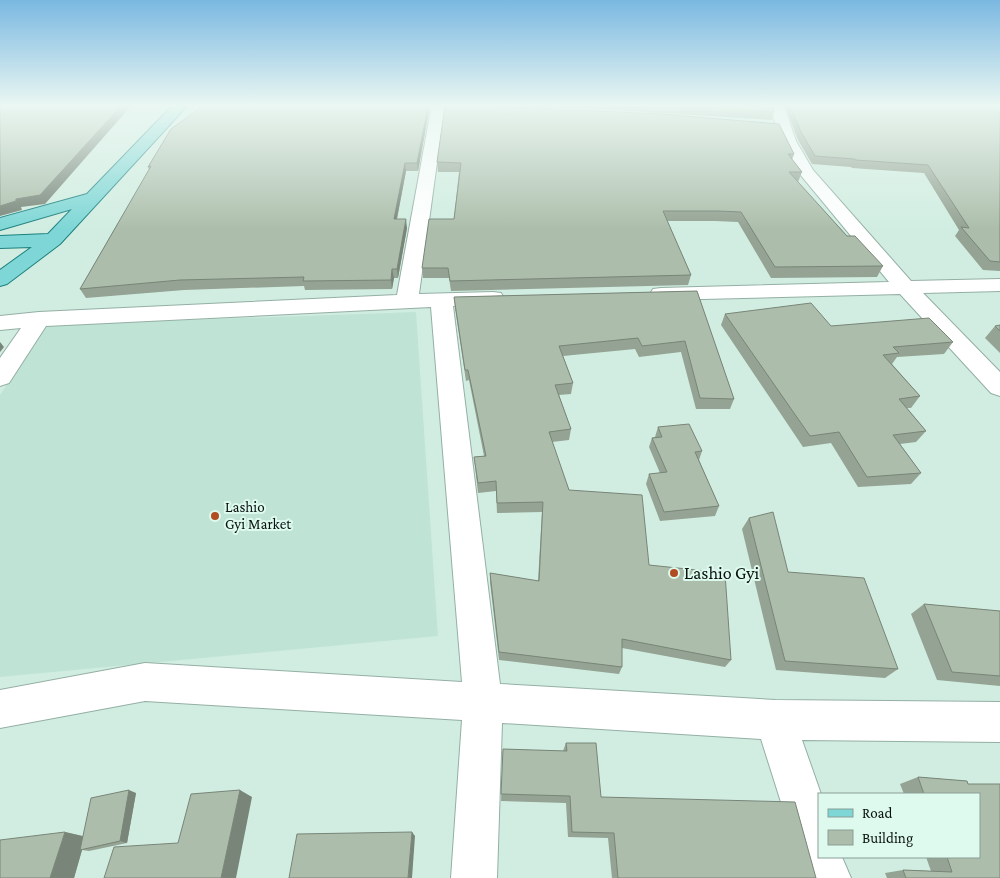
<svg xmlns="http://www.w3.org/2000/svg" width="1000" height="878" viewBox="0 0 1000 878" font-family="'Crimson Pro',serif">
<rect width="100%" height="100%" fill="#d1ede1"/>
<path fill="#bfe4d5" d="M416,312L438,636L0,677V395L45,325Z"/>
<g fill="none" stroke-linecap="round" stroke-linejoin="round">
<defs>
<g id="minor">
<path d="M424,106H487L489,109L482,113L444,111L419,294L493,292L501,293L504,298L501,303L453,306L500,684L775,700L1000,702V742L802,740L821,794H819V857H842L851,878H805L761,739L502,723L497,878H451L462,720L145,701L0,728V690L145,663L462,682L431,307L46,326L9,383L0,386V358L21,328L0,330V316L39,312L397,295L431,110Z"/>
<path d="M770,106H784L796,141L813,170L911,281L1000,279V291L923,293L1000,372V396L991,393L900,294L661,300L653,299L650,294L653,289L661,288L889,282L799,173L781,141Z"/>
</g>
<path id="major" d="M172,106H187L60,244L7,284L0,286V270L32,247L0,248V236L48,234L72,209L0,230V218L87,194Z"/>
</defs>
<use href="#minor" stroke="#94afa4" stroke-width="2"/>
<use href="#major" stroke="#1d807f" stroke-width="2"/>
<use href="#minor" fill="#fff" fill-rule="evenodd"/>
<use href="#major" fill="#7ed7d6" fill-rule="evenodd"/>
</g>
<g fill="#94a393">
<path d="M445,106L794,154L792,160L802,172L798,182L847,236L883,266L877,277L771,278L738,222L715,221H667L691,275L688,285L451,291L449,278H423L422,268L454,219L459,172H438L437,162Z"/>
<path d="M504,106H773L774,112L772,120L599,109Z"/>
<path d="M785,106H1000V271L983,270L955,236L959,230L924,173L852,168L851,167L812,164L798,140Z"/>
<path d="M429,111L418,171H406L397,219L407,228L398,278H394L392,289L305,290L304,286L184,290L86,298L80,289L149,170L148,167Z"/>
<path d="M697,291L734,399L730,409H696L681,352L639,357L635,349L563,356L573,383L571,394L559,395L571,429L569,440L552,442L569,490L649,565L731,660L725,667L622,648V667L619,674L499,660L490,582V573L538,581L542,512L497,513L496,491L478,493L474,457L484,456L469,380L466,381L455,308L454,297Z"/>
<path d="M725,314L831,326L953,342L944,354L897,357L892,364L920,396L911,408H907L926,431L916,442L900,444L921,473L911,484L858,487L831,443L803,447L721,325Z"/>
<path d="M1000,325V353L985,338L995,326Z"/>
<path d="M658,427L702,451L699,460L719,506L715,516L660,521L646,484L649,474L660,473L649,447L652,438L655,437Z"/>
<path d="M749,518L788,572L898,669L885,678L776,670L742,529Z"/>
<path d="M924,604L1000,611V686L937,680L911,614Z"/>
<path d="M566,743L601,797L816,878H612L608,838L568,837L566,803L501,801L503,749L563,751Z"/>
<path d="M918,777L967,781L968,784H1000V878H887L885,873L903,870L931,871L926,857H979V794H904L900,784Z"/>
<path d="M136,793L127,843L89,851L82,850L74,878L65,832L83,836Z"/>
</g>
<g fill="#788578">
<path d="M121,106H131L45,204L21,207L22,210L0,216V206L16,199Z"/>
<path d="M428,106L429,111L418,171L417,163Z"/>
<path d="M405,163L406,171L395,228L394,219Z"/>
<path d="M406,219L407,228L398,278L397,269Z"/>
<path d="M392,269L394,278L392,289L391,280Z"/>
<path d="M0,342L4,347L0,352Z"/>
<path d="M129,790L136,793L127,843L120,841Z"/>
<path d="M240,790L252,797L236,878H221Z"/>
<path d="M65,832L86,837L80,850H82L74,878H50Z"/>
<path d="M412,832L415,836L412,878H408Z"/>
</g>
<g fill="#acbeab" stroke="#788578">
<path d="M0,106H121L40,195L16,199V201L0,206Z"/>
<path d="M203,106H428L417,163H405L394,219H406L397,269H392L391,280L303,281L304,277L180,280L80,289L151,166L148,167L171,129Z"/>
<path d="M445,106H487L661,114L779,124L794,154H788L802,172H789L847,236H855L883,266L775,267L741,212L718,211H663L691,275L450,281L448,268H422L429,219H454L461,163L437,162Z"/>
<path d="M680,106H773L774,112Z"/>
<path d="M790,106H1000V262L990,261L961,227L969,228L928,165L856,160L854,159L815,156L801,132Z"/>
<path d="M697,291L734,399L700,398L685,341L642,346L638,338L559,346L573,383L555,385L571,429L549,432L569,490L642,495L649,565L725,573L731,660L622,639V667L499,652L490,573L539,581L543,502L497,503L496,481L478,483L474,457L486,456L468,370H465L454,297Z"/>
<path d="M811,303L831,326L929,318L953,342L893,347L899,353L883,355L920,396L899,399L926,431L893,435L921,473L867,477L839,432L810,436L725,314Z"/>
<path d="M1000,325V331L995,326Z"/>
<path d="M689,424L702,451L695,452L719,506L664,512L649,474L667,472L652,438L662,437L658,427Z"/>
<path d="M773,512L788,572L864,578L898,669L785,661L749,518Z"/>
<path d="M924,604L1000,611V676L952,672Z"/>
<path d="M566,743H596L601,797L795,802L816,878H618L614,833L572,832L570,796L501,794L503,749L567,751Z"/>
<path d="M918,777L967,781L968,784H1000V878H906L903,870L952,872L947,857H979V794H924Z"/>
<path d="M129,790L120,841L80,850L91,798Z"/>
<path d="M240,790L221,878H104L114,847L178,843L191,794Z"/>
<path d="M65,832L50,878H0V840Z"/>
<path d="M412,832L408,878H289L297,834Z"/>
</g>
<linearGradient id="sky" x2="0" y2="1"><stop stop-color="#7ab8e1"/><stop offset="0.46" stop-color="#eaf7f2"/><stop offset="1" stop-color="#eaf7f2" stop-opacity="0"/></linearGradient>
<rect width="1000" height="229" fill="url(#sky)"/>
<g fill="#b14b21" stroke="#defaee" stroke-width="2">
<circle cx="215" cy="516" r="5"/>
<circle cx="674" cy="573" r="5"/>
</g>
<g text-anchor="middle" stroke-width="4" stroke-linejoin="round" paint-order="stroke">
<g font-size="15" fill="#09120f" stroke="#defaee" text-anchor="start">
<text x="225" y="512">Lashio<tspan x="225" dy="17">Gyi Market</tspan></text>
</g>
<g font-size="18" fill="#09120f" stroke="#defaee" text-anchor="start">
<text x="684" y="579">Lashio Gyi</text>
</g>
</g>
<rect x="818" y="793" width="162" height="65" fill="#defaee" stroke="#899d95"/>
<rect x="828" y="809" width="25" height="8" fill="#7ed7d6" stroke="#899d95"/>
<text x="862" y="818" font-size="15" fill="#09120f">Road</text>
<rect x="828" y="830" width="25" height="15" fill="#acbeab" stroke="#899d95"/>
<text x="862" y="843" font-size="15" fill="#09120f">Building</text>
</svg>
